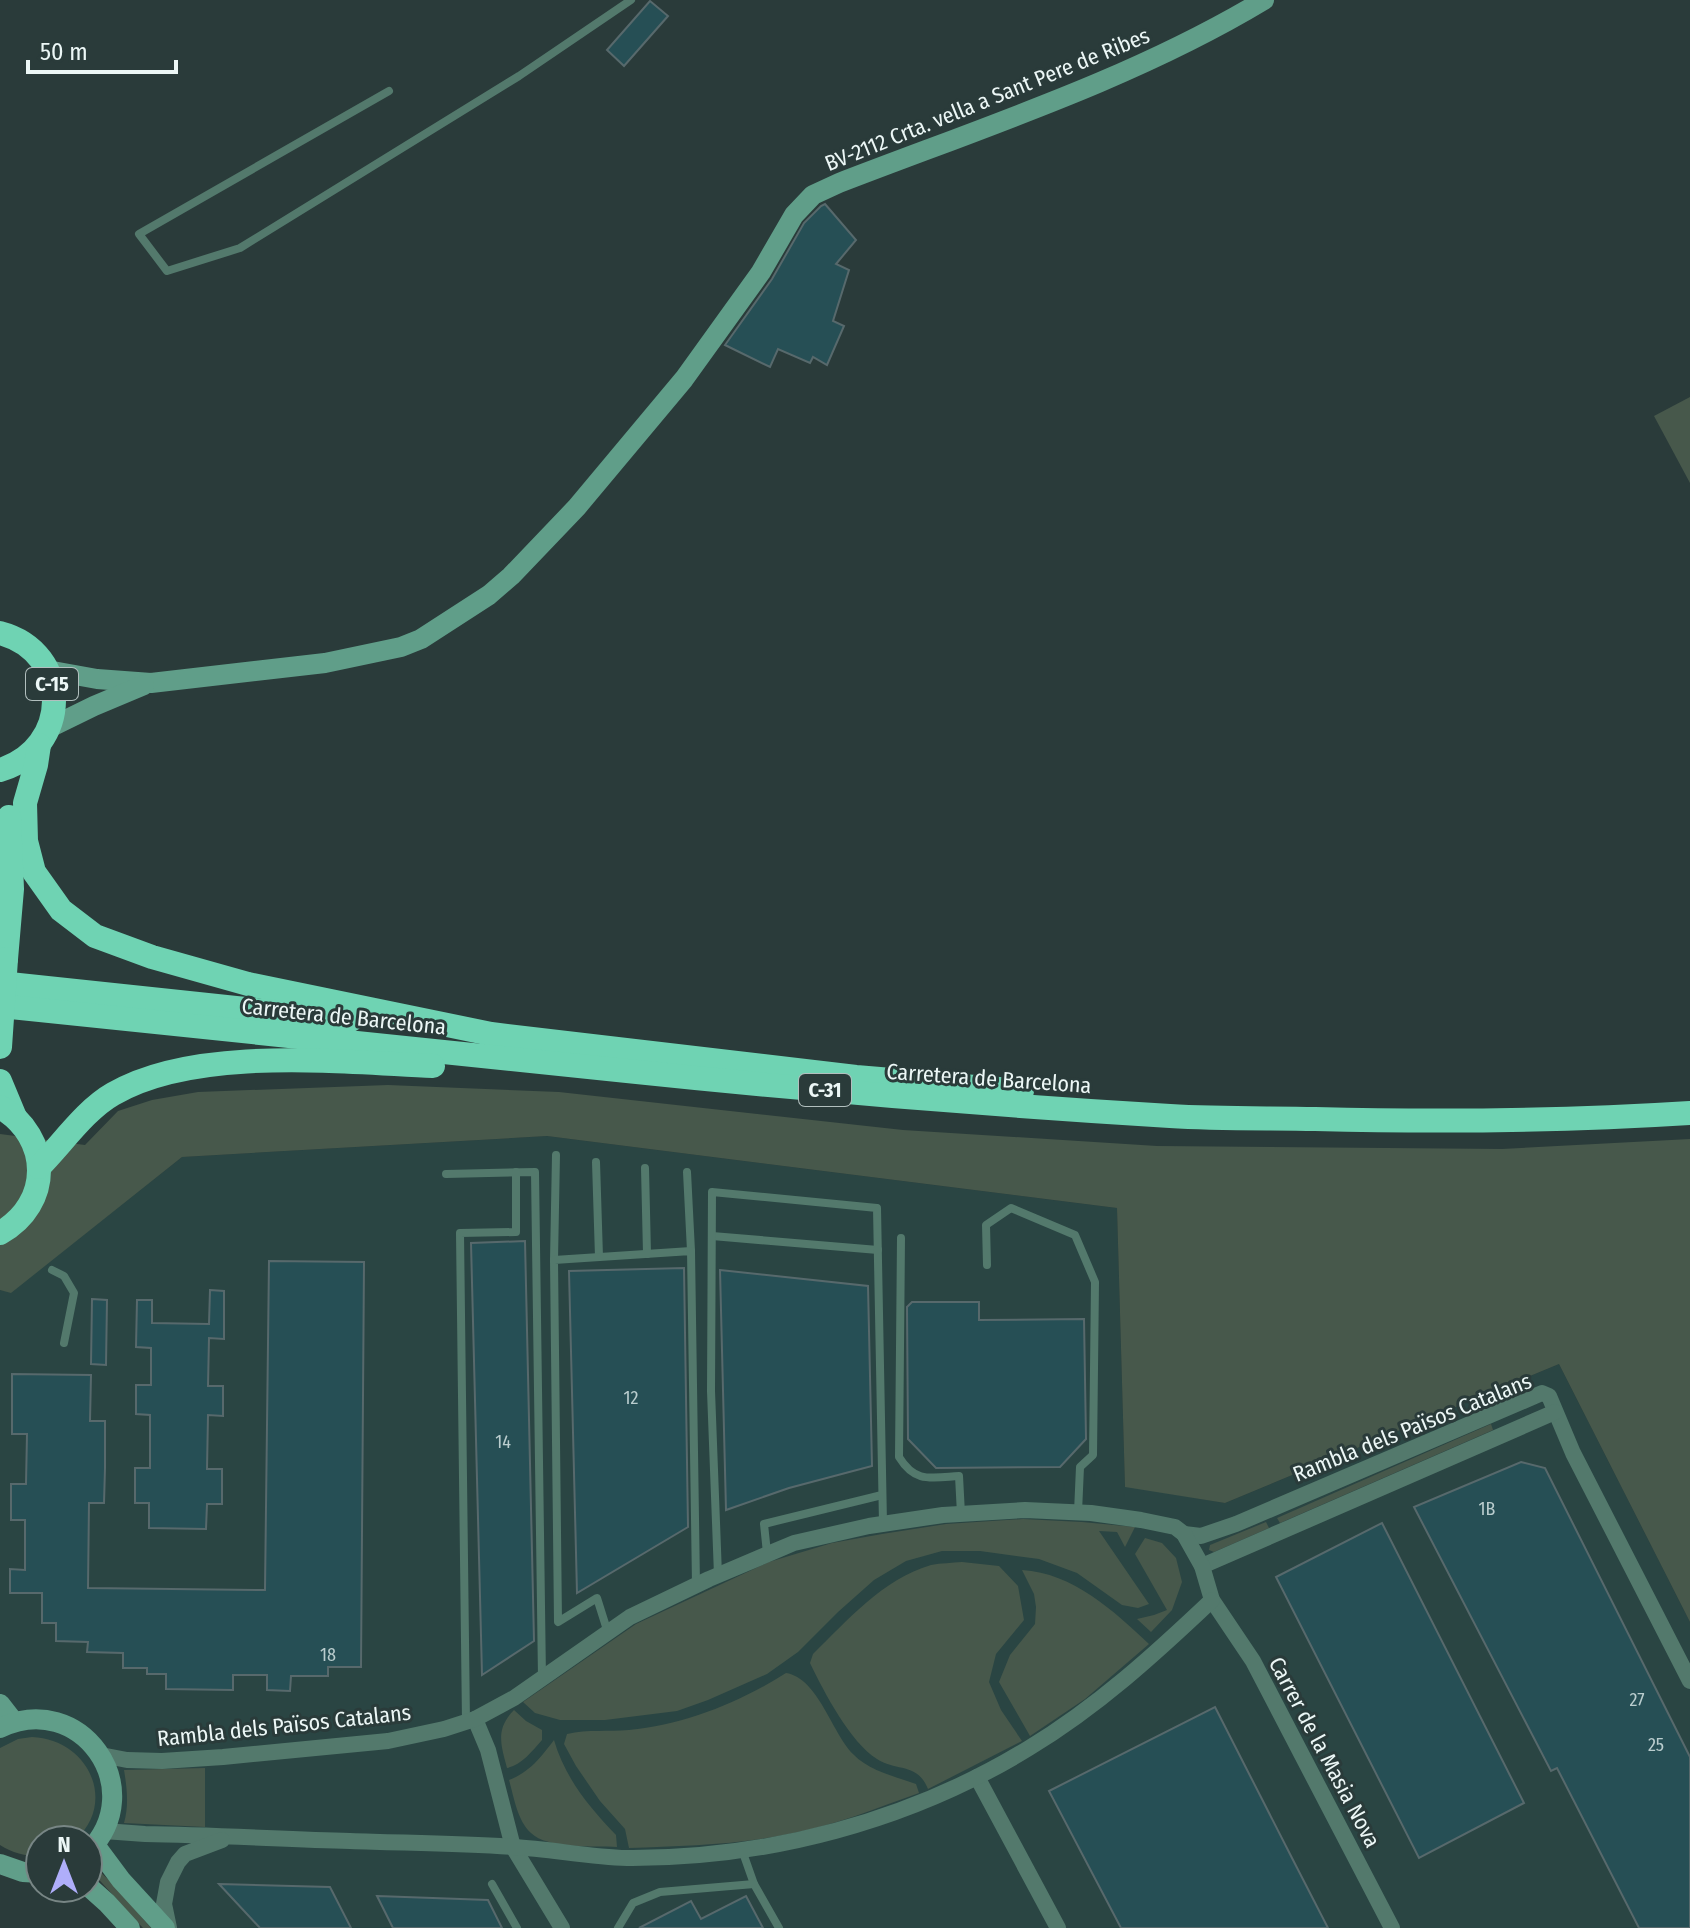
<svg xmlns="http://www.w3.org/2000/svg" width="1690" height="1928" viewBox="0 0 1690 1928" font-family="'Fira Sans Condensed',sans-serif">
<rect width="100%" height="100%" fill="#2a3b3a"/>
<path fill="#2a4543" d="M547,1136L1117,1208L1125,1486L1225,1503L1559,1364L1690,1622V1928H151L88,1851V1840H79L42,1796L0,1759V1290L11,1292L182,1157Z"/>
<g fill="#47584b">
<path d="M1690,397V483L1654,416Z"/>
<path d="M388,1085L559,1092L903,1130L1157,1146L1502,1149L1690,1139V1622L1559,1364L1225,1503L1125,1487L1117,1208L547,1136L182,1157L11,1293L0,1290V1134L85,1145L118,1111L152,1100L198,1092Z"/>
<path d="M1491,1424L1493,1430L1280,1523L1277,1518Z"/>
<path d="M1023,1519L1082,1522L1135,1527L1125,1547L1117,1532L1099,1531L1149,1604L1138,1608L1122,1605L1077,1573L1039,1559L980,1551H942L906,1561L874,1580L838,1612L798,1652L767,1674L708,1700L677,1711L605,1720H560L535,1713L523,1702L636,1624L769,1562L832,1543L882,1534L946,1524Z"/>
<path d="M1266,1522L1269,1528L1214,1552L1209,1550L1210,1545Z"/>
<path d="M1145,1538L1162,1543L1176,1558L1182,1582L1172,1610L1151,1632L1137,1619L1154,1615L1167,1610L1135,1554Z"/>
<path d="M962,1562L999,1566L1018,1586L1024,1620L996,1654L989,1682L1001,1710L1022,1741L928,1789C917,1762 897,1772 877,1759C850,1742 824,1692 810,1663L813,1654C848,1620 883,1579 931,1565C941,1563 952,1563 962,1562Z"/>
<path d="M1022,1570C1073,1573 1114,1611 1149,1644L1085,1699L1030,1736L999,1682L1010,1655L1035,1624L1036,1607L1034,1594Z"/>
<path d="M786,1673C818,1678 832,1733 853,1754C869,1771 894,1776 916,1784L919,1793C877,1808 833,1826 789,1834C736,1845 682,1846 629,1848L625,1829L600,1801L576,1766L564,1744L567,1734C588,1729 608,1732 629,1730C684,1725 739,1703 786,1673Z"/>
<path d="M514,1710L526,1721L542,1730V1740C532,1751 522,1765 507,1768C501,1745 495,1729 514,1710Z"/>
<path d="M32,1737C88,1739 118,1802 75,1840H40V1856C25,1856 12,1853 0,1845V1748L18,1739Z"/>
<path d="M554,1740C565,1778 589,1807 616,1835L617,1847C595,1846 547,1849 531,1833C517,1820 514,1797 509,1780C530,1772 541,1757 554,1740Z"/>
<path d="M205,1768V1827L124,1823C129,1806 127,1788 124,1770Z"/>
<path d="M96,1868L113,1884L151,1928H143L92,1872Z"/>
</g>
<g fill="#264f55" stroke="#57696c" stroke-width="2">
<path d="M650,1L668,16L624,66L607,50Z"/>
<path d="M825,204L856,240L836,264L849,270L833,321L844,326L827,365L813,357L810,363L778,349L770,367L725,345L772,279L804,223L821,206Z"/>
<path d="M525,1241L534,1641L482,1675L471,1243Z"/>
<path d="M269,1261L364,1262L361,1667H328V1676H291L290,1691L267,1690V1675H233V1690L166,1689V1674H147V1668H123V1653L87,1652L88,1642L56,1641V1623H42V1593H10V1569L25,1570V1520H11V1484H26L27,1434H12V1374L91,1375L90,1421H105V1468L104,1503H89L88,1588L265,1590Z"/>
<path d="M684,1268L688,1527L577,1593L569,1271Z"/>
<path d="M720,1270L868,1286L872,1466L789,1488L726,1510Z"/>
<path d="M210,1290L224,1291V1339L209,1338L208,1386H223V1416L208,1415L207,1469H222V1504H207L206,1529L149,1528V1503H135V1468H150V1415L136,1414V1385H151V1348L136,1347L137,1300H152V1323L209,1324Z"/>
<path d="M92,1299L107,1300L106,1365L91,1364Z"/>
<path d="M912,1302H979V1320L1084,1319L1086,1439L1060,1467L936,1468L908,1439L907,1307Z"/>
<path d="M1521,1462L1545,1468L1690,1757V1928H1639L1557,1768L1551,1771L1414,1507Z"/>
<path d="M1382,1523L1524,1803L1419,1858L1276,1577Z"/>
<path d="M1215,1707L1292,1858L1328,1928H1121L1049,1791Z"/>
<path d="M219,1884L330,1887L351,1928H260Z"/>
<path d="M377,1896L488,1900L502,1928H393Z"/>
<path d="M746,1896L763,1928H639L691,1901L701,1919Z"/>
</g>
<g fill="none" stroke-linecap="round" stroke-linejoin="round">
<g stroke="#53796c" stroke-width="8">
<path d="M389,91L139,234L167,271L240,248L519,76L631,0"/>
<path d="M596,1162L599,1257"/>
<path d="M645,1168L647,1254"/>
<path d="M687,1172L691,1251"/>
<path d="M446,1174L535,1172L542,1678"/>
<path d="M712,1236L878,1250"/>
<path d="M901,1238L899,1457C915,1483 930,1478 959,1476L961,1514"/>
<path d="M554,1260L556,1155"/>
<path d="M987,1265L986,1225L1011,1208L1075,1235L1095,1282L1093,1455L1080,1467L1078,1512"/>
<path d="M52,1270L64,1276L74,1293L64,1343"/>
<path d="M767,1553L764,1524L882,1495"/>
<path d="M718,1575L711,1391L712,1192L877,1208L883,1523"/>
<path d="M608,1633L597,1598L558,1622L554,1260L691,1251L696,1585"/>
<path d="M466,1722L460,1233L516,1232V1172"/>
<path d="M742,1850L754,1884"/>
<path d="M492,1884L517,1928"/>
<path d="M618,1928L633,1903L660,1892L754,1884L779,1928"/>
</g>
<g stroke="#53796c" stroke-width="16">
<path d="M1184,1534L1201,1536L1236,1524L1542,1393L1549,1396L1573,1453L1690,1681"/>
<path d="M1202,1566L1555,1412"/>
<path d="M475,1719L488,1750L513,1847L562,1928"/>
<path d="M101,1755L127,1760L162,1761L223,1757L388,1741L444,1729L475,1719L514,1698L630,1617L709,1579L794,1543L869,1526L943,1515L1025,1510L1091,1513L1141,1520L1175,1527L1184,1534L1202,1566L1212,1600L1253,1661L1392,1928"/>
<path d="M977,1777L1058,1928"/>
<path d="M104,1831L145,1834C213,1835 281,1839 350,1841C404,1843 459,1843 513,1847C551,1849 589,1857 627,1858C767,1859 910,1821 1029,1748C1097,1707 1155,1654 1212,1600"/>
<path d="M169,1928L164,1904L168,1882L178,1862L185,1854L222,1840"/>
</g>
<g stroke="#609e89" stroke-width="20">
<path d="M47,670L97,679L151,683L325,663L401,647L421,639L489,595L511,576L577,507L684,379L761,272L794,215L813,195L839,183C981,128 1133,79 1264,0"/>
<path d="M49,728L94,706L144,685"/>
<path d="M0,1704L14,1722"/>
<path d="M0,1728C80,1689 151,1789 88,1852"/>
<path d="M95,1845L121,1880L165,1928"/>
<path d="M0,1864L23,1872L40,1873"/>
<path d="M88,1886L107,1903L130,1928"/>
</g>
<g stroke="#6fd3b3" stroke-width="24">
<path d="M0,633C73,652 71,749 0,770"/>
<path d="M39,745L36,765L25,803L26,841L34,872L61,910L95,936L152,957L248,984L491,1034L856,1077L1022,1091"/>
<path d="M6,959L12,889L9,817"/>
<path d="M0,983L351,1020"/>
<path d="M0,1006C209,1028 418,1050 627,1071C808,1090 989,1105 1170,1116C1219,1119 1267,1118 1315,1119C1440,1122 1565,1121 1690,1113"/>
<path d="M0,1081L15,1117"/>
<path d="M0,1107C52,1137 52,1204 0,1233"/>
<path d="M39,1167C62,1144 85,1110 113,1094C195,1046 341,1062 433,1066"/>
</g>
<path stroke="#6fd3b3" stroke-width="24" d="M0,1047L6,959"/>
</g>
<g text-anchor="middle" stroke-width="6" stroke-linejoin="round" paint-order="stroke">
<g font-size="18" fill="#bacdce">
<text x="631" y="1404">12</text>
<text x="503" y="1448">14</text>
<text x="1487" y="1515">1B</text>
<text x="328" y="1661">18</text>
<text x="1637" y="1706">27</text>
<text x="1656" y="1751">25</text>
</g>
<g fill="#2a3b3a" stroke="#b2bfbe" stroke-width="2">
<rect x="26" y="668" width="52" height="32" rx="6"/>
<rect x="799" y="1074" width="52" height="32" rx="6"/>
</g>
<g font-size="20" font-weight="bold" fill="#ecf7f6">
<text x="52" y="691">C-15</text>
<text x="825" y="1097">C-31</text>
</g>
<g font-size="22" fill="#ecf7f6" stroke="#2a3b3a">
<text transform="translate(987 99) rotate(-22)" y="8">BV-2112 Crta. vella a Sant Pere de Ribes</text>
<text transform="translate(344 1016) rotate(6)" y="8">Carretera de Barcelona</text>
<text transform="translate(989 1078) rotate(4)" y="8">Carretera de Barcelona</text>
<text transform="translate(1412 1427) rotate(-22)" y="8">Rambla dels Països Catalans</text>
<text transform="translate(284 1725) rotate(-6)" y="8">Rambla dels Països Catalans</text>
<text transform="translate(1325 1752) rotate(62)" y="8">Carrer de la Masia Nova</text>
</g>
</g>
<g transform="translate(64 1864)"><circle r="38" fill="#2a3b3a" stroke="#788685" stroke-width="2"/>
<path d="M0-6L14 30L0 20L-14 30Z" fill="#afaefa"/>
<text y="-12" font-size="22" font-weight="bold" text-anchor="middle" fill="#ecf7f6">N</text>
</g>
<path d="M28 60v12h148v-12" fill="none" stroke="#ecf7f6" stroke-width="4"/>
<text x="40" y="60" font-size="24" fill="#ecf7f6" stroke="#2a3b3a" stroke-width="6" paint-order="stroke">50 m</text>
</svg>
